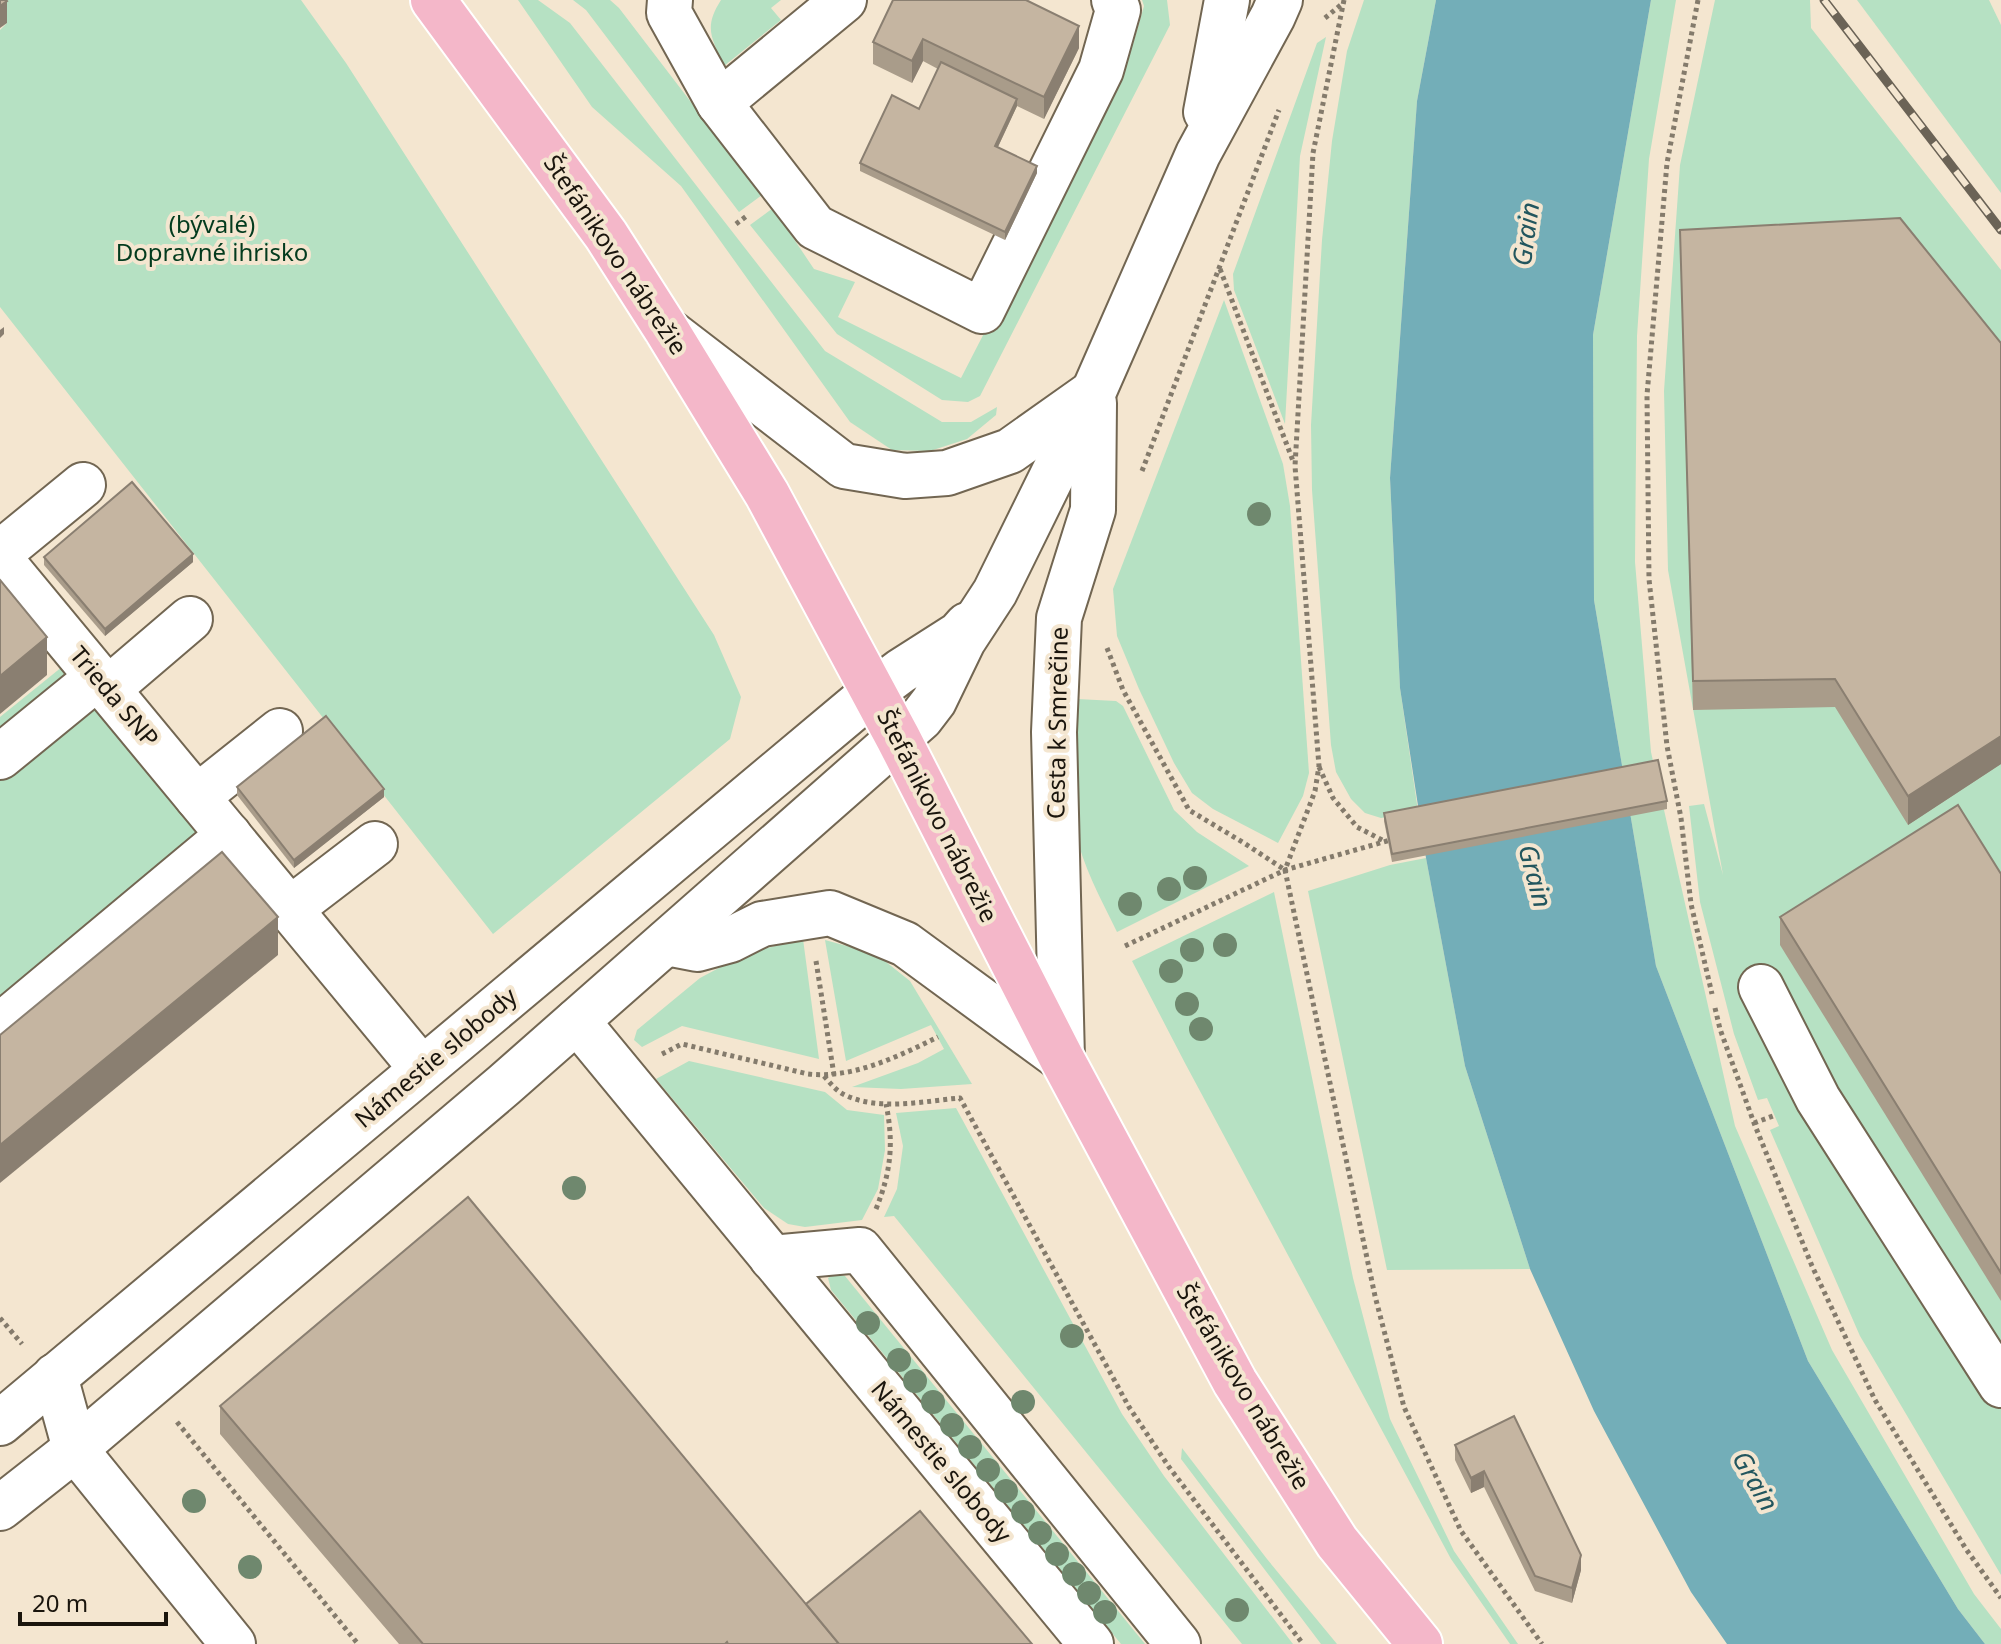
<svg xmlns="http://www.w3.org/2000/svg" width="2001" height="1644" viewBox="0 0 2001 1644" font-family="'Noto Sans',sans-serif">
<rect width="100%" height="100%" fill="#f4e6d0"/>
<g fill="#b6e1c3">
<path d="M0,0H301L346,63L714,635L741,697L730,739L493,934L0,307V30L7,23Z"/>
<path d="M518,0H538L570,23L825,351L942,422H971L997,407L996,415L967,439L930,451L892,450L850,422L681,186L592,107Z"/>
<path d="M573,0H610L619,8L762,195L739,212L586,10Z"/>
<path d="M721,0H781L771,8L781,20L724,66C712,38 703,28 721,0Z"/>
<path d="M1142,0H1167L1170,25L980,396L968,402L942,400L837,334L750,225L773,208L814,269L855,282L838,317L961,378L1133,44L1144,6Z"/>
<path d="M1364,0H1436L1417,101L1390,478L1400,688L1418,811L1381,818L1365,813L1351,799L1336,772L1331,745L1312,490L1311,425L1322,240L1332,141L1347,51Z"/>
<path d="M1651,0H1676L1649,159L1637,336L1635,562L1651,752L1735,1126L1832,1350L1974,1594L2001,1629V1644H1985L1958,1609L1808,1361L1656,966L1594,600L1593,335Z"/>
<path d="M1715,0H1810L1811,28L2001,270V1575L1860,1336L1770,1130L1779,1126L1767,1098L1758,1100L1734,1034L1700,902L1689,806L1704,804L1723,875L1668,570L1664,391L1680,165Z"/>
<path d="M1857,0H1989L2001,25V193Z"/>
<path d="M1326,37L1300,156L1285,424L1234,290L1233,274L1317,43Z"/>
<path d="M1224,300L1283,464L1290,506L1309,773L1303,796L1278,843L1213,809L1192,793L1174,763L1139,689L1117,636L1113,589Z"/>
<path d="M78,654L229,835L0,1026V717Z"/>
<path d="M1077,699L1116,701L1123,706L1174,810L1197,832L1249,866L1117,932C1101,899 1082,865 1075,829C1067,786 1074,741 1077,699Z"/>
<path d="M1426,858L1465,1066L1530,1269L1387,1270L1308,891L1390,865Z"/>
<path d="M1274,892L1353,1278L1390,1419L1454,1551L1518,1644H1510L1451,1559L1186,1065L1132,961Z"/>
<path d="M803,939L819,1059L682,1026L642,1047L634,1040L637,1030L700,978L747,953Z"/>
<path d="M825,940L876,954L910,981L972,1084L901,1089L852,1087L918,1063L944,1049L931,1025L846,1061Z"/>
<path d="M689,1061L825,1092L847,1110L884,1115L885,1150L878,1189L862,1220L805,1227L788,1224L764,1208L656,1079Z"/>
<path d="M956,1108L1122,1414L1164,1476L1293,1644H1242L894,1216L884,1217L897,1189L903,1146L896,1113Z"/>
<path d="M834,1274L845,1276L1145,1644H1121L831,1290L828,1278Z"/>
<path d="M1182,1448L1267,1559L1337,1644H1321L1181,1459Z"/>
</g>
<path fill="#73aeb8" d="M1436,0H1651L1593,335L1594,600L1656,966L1808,1361L1958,1609L1985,1644H1727L1691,1592L1594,1411L1530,1269L1465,1066L1426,858L1400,688L1390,478L1417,101Z"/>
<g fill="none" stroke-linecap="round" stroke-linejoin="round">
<defs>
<g id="minor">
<path d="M670,0L669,13L719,103"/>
<path d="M844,0L719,103L815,227L982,311L1101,70L1118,10L1114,0"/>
<path d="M1206,112L1227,0"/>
<path d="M667,330L844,466L905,476L947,473L1010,451L1089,395"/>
<path d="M0,553L83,485"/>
<path d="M0,559L422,1069"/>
<path d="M108,689L190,619"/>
<path d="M0,757L98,677"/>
<path d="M197,797L280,731"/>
<path d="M290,909L375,844"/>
<path d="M666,943L697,949L730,940L762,924L830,913L905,944L1062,1059"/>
<path d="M1761,987L1818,1099L2001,1385"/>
<path d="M577,1021L1091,1644"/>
<path d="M0,1026L229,835"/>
<path d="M1062,1059L1054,732L1059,618L1093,510L1094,403"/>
<path d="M772,1258L860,1250L1178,1644"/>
<path d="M55,1376L75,1449L233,1644"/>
<path d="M0,1423L873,692L901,671L959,634L967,625"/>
<path d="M0,1508L75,1449L504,1085L921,718L934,701L963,641L995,592L1094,391L1198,154L1273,16L1280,0"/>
</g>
<path id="major" d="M433,0L606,235L666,329L767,494L898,738L1062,1059L1235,1382L1337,1542L1420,1644"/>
</defs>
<use href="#minor" stroke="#726652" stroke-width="48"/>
<use href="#major" stroke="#fff" stroke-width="48"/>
<g stroke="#847b6c" stroke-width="5" stroke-dasharray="4 4" stroke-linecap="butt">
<path d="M1344,0L1313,153L1295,466L1319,766L1315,791L1285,870L1375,1296L1404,1407L1461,1531L1542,1644"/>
<path d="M1698,0L1667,163L1647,395L1649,579L1667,746L1681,818L1691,904L1712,994"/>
<path d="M1325,18L1342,4"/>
<path d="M736,224L748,215"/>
<path d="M1220,269L1293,461"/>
<path d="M1142,471L1279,110"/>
<path d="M1107,648L1123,690L1189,810L1244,843L1285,870"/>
<path d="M1319,767L1333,798L1357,827L1384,841"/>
<path d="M1125,946L1285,870L1394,839"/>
<path d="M816,961L834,1075"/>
<path d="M1715,1008L1720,1029L1754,1123L1812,1266L1875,1400L1966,1549L2001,1598"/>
<path d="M662,1054L682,1044L808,1074C853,1079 899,1056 938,1037"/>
<path d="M824,1076C831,1084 837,1092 847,1096C881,1111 924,1101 960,1098L1129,1407L1169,1467L1303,1644"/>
<path d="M1754,1123L1773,1116"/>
<path d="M876,1209C891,1172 894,1143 886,1104"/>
<path d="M0,1318L22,1344"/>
<path d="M177,1422L358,1644"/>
</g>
<use href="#minor" stroke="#fff" stroke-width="44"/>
<use href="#major" stroke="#f4b7c9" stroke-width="44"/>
<defs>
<path id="rail" d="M1824,0L2001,230"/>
</defs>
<use href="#rail" stroke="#6b6356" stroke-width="9"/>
<use href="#rail" stroke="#f4e6d0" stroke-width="6" stroke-dasharray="18" stroke-linecap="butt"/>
</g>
<g fill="#6f886e">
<circle cx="1259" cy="514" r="12"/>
<circle cx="1195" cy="878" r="12"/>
<circle cx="1169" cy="889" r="12"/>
<circle cx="1130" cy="904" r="12"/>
<circle cx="1225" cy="945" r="12"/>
<circle cx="1192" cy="950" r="12"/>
<circle cx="1171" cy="971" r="12"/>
<circle cx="1187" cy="1004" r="12"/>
<circle cx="1201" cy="1029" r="12"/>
<circle cx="574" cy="1188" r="12"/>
<circle cx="868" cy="1323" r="12"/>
<circle cx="1072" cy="1336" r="12"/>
<circle cx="899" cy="1360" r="12"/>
<circle cx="915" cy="1381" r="12"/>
<circle cx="933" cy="1402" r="12"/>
<circle cx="1023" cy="1402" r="12"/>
<circle cx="952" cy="1425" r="12"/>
<circle cx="970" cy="1447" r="12"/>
<circle cx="988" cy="1470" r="12"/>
<circle cx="1006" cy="1491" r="12"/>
<circle cx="194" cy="1501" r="12"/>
<circle cx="1023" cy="1512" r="12"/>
<circle cx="1040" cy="1533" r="12"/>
<circle cx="1057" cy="1554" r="12"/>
<circle cx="250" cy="1567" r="12"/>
<circle cx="1074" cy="1574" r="12"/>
<circle cx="1089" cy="1593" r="12"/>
<circle cx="1237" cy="1610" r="12"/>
<circle cx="1105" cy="1612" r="12"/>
</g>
<g fill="#a99c8a">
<path d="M893,0L1079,48L1044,119L1017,106L998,147L1037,173L1005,240L860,171V163L919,109L938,69L923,61L912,83L873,64V42Z"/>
<path d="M1680,230L2001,343V764L1908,825L1835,707L1693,710Z"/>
<path d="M44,557L193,562L105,636L44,565Z"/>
<path d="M237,787L384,797L294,868L237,795Z"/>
<path d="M1667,801V809L1392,862L1384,821V813Z"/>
<path d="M2001,874V1301L1780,945V917Z"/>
<path d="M220,1406L806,1604L1032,1644H399L220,1434Z"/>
<path d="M1514,1416L1581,1570L1572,1603L1535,1591L1484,1487L1471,1493L1455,1460V1445Z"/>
</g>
<g fill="#8a7f71">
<path d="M7,1V23L0,28V6Z"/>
<path d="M1079,26V48L1044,119V97Z"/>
<path d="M923,39V61L912,83V61Z"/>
<path d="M1017,99V106L995,153V146Z"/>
<path d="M1037,166V173L1005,240V232Z"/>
<path d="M4,327V334L0,338V330Z"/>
<path d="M193,554V562L105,636V629Z"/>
<path d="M47,637V675L0,714V676Z"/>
<path d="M2001,736V764L1908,825V796Z"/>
<path d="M384,789V797L294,868V860Z"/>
<path d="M278,917V955L0,1183V1145Z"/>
<path d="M1484,1471V1487L1471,1493V1478Z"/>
<path d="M1581,1555V1570L1572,1603V1588Z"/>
</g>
<g fill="#c5b5a1" stroke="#8a7f71" stroke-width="2">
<path d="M0,0H6L7,1L0,6Z"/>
<path d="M893,0H1026L1079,26L1044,97L923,39L912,61L873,42Z"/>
<path d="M941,62L1017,99L995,146L1037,166L1005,232L860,163L892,95L919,109Z"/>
<path d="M1900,218L2001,343V736L1908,796L1835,679L1693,681L1680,230Z"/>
<path d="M132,482L193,554L105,629L44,557Z"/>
<path d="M0,580L47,637L0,676Z"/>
<path d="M326,716L384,789L294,860L237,787Z"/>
<path d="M1658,760L1667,801L1392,854L1384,813Z"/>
<path d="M1958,805L2001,874V1273L1780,917Z"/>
<path d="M222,852L278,917L0,1145V1035Z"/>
<path d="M468,1197L839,1644H728L727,1642L725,1644H423L220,1406Z"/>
<path d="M1514,1416L1581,1555L1572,1588L1535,1576L1484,1471L1471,1478L1455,1445Z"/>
<path d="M920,1511L1032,1644H839L806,1604Z"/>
</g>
<g text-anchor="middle" stroke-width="8" stroke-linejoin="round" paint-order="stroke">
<g font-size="24" fill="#033b1e" stroke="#f4e6d0">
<text x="212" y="233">(bývalé)<tspan x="212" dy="28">Dopravné ihrisko</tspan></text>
</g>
<g font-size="24" fill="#1a150d" stroke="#f4e6d0">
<text transform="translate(615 255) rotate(56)" y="8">Štefánikovo nábrežie</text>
<text transform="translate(114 697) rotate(50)" y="8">Trieda SNP</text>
<text transform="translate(1058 723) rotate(-89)" y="8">Cesta k Smrečine</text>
<text transform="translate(937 816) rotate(63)" y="8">Štefánikovo nábrežie</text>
<text transform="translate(436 1058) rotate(-40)" y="8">Námestie slobody</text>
<text transform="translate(1243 1387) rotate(59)" y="8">Štefánikovo nábrežie</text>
<text transform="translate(941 1462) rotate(50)" y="8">Námestie slobody</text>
</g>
<g font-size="26" font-style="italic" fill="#22565e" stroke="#f4e6d0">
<text transform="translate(1526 234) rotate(-82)" y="9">Grain</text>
<text transform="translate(1535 876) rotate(75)" y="9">Grain</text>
<text transform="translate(1755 1481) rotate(60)" y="9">Grain</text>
</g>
</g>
<path d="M20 1612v12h146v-12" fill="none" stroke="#1a150d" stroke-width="4"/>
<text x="32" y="1612" font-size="24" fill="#1a150d" stroke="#f4e6d0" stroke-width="6" paint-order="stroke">20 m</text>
</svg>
